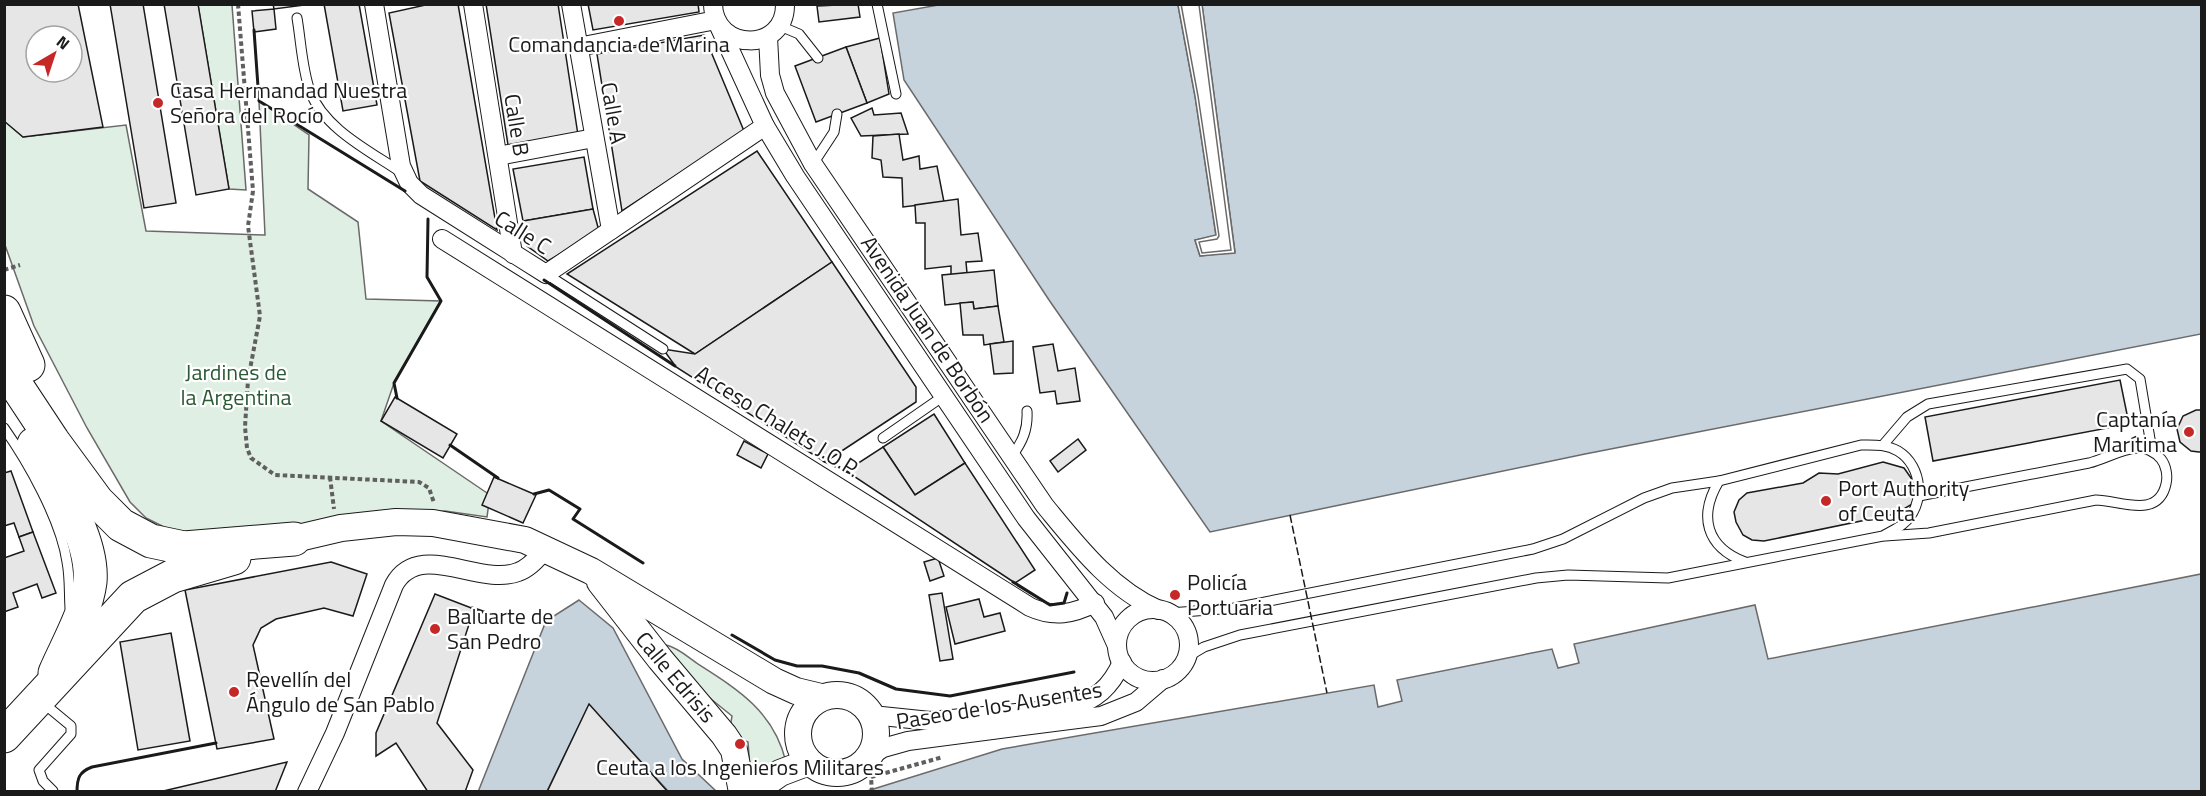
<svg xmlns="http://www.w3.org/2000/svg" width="2206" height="796" viewBox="0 0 2206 796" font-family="'Titillium Web',sans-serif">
<rect width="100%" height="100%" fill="#fff"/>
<g fill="#e0efe3" stroke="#6a6a6a" stroke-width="1.5">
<path d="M198,5H232L246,190L229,189Z"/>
<path d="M259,101L309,135L308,189L358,222L366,299L441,301L394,383L381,421L490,495L487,517L445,511L210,538L166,528L146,518L130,502L87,428L34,326L5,245V121L23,137L126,125L146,231L265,235Z"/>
<path d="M666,645C677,647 688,657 698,664C739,690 774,712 786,762L772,763L753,775L750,768L748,742L729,734L732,716L695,686L664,648Z"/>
</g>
<g fill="#c6d2dc" stroke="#6a6a6a" stroke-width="1.5">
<path d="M944,4L1178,5L1195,96L1216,236L1195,240L1200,256L1235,252L1202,5H2201V334L1585,454L1210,532L1049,300L904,80L893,13Z"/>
<path d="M2201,574V791H867L1002,749L1374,685L1378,707L1402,701L1397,680L1552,649L1558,668L1579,663L1574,644L1755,605L1768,659Z"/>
<path d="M579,600L613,628L682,759L716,791H668L589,705L547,791L478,792L546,621Z"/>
</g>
<path fill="#fff" stroke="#6a6a6a" stroke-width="1.5" d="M1181,4L1198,96L1219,236L1217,239L1199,242L1202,253L1231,250L1199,5L1202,4L1235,253L1200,256L1195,240L1216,235L1195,96L1178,5Z"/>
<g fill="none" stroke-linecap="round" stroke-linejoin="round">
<path stroke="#1a1a1a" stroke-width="1.5" stroke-dasharray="8 6" stroke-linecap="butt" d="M2199,4L2202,6"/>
</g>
<g fill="#e6e6e6" stroke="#1a1a1a" stroke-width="1.5" fill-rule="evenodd">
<path d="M4,4H78L103,127L23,137L4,121ZM36,36H72V72H36Z"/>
<path d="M110,4H143L176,203L144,208Z"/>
<path d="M164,4H198L229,189L196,195Z"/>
<path d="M273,4H312L274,9Z"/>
<path d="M324,4H359L377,105L343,111Z"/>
<path d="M430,4H458L497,230L420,181L389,13Z"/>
<path d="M486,4H558L578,135L508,145Z"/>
<path d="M588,4H698L699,12L593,30Z"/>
<path d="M858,4L860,17L819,22L817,6Z"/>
<path d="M274,9L276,29L254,32L252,11Z"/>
<path d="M704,35L744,131L622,211L597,54Z"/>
<path d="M880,38L889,94L867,103L846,47Z"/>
<path d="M846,47L867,103L816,122L795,66Z"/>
<path d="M872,108L874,115L901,113L908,134L861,136L851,118Z"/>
<path d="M899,134L903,160L919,156L920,169L937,166L944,202L903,207L902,178L883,177L881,160L872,158L873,136Z"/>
<path d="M757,151L832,262L695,354L567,274Z"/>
<path d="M584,157L593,209L523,221L513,169Z"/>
<path d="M958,199L961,235L978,233L982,261L966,262L967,273L951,275V266L925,269V223H916L915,205Z"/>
<path d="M593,209L599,231L548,261L527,246L523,221Z"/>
<path d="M832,262L916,387V402L825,462L676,367L663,349L695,354Z"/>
<path d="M994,270L998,306L974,309L973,302L945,305L942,275Z"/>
<path d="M973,302L974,309L998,306L1004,342L984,345L983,335H963L960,303Z"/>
<path d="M1013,341V373L994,374L990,344Z"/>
<path d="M1053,344L1058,371L1075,368L1080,401L1057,404L1055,391L1040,393L1033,347Z"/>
<path d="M2120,380L2129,424L1933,461L1925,417Z"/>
<path d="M395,397L457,434L443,458L381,421Z"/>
<path d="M2196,410H2202V452H2199L2191,451L2180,442L2177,429L2183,416Z"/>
<path d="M934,414L965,463L915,495L883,447Z"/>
<path d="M1078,439L1086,450L1058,472L1050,461Z"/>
<path d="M744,441L768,454L761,468L737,455Z"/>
<path d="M883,447L915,495L965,463L1035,570L1015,583L846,471Z"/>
<path d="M1883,462L1904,468L1916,485L1914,503L1895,514L1764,541L1752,540L1743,535L1736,522L1734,512L1739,500L1747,493L1803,483L1819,473L1838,474Z"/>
<path d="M11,471L33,532L19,537L14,523L4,526V473Z"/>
<path d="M494,477L536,495L523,523L482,505Z"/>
<path d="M33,532L56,593L42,598L37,584L13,593L18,607L4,612V558L24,551L19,537Z"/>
<path d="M938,558L944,576L930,581L924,562Z"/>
<path d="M331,562L367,574L353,616L324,608L276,619L261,628L253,645L274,739L217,749L185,590Z"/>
<path d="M942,593L953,659L940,661L929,595Z"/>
<path d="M435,594L474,609L437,723L473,770L465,792H428L396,743L376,756V733Z"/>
<path d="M979,599L984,617L1000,613L1005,631L955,644L946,607Z"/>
<path d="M171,633L190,741L138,750L120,642Z"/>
<path d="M589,704L668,792H547Z"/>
<path d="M287,762L275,792H159Z"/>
</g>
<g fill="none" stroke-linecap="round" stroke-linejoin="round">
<defs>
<g id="lane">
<path d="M877,4L896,94"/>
<path d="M297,18C301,41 302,69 310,91C324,129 370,151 402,173"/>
<path d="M780,26L799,34L818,58"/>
<path d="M813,164L834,132L837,114"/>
<path d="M546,274L663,349"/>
<path d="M4,428C28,462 61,520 67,562C70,577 69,593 70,608"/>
<path d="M883,438L945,395"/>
<path d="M1883,445L1907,417L1928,404L2127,369L2140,379L2152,451"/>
<path d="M1012,456C1023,441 1028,429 1027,411"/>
<path d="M1719,481C1698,516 1706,547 1745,562"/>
<path d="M1885,536L1929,533L2096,500C2119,500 2158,520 2166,484C2168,476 2166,465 2161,459C2155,452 2145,447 2137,448C2121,449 2105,459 2089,463C2033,474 1976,485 1919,496"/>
<path d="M1170,613L1234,608L1533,549L1563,539L1644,498L1672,488L1719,481L1861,445C1874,445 1886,444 1898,451C1923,466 1926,506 1903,524C1897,529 1889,532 1883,536L1668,578L1568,575L1536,578L1240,635L1204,647L1187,657"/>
<path d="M42,702L71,726V734L39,770L43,781L53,791"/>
</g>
<g id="street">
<path d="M374,4L401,166L409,183L421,195L546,274L765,126"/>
<path d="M473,4L513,254"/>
<path d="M571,4L611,230"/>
<path d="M713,4C714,52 786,53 785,4"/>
<path d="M719,26L765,126L795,176L1026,518L1104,617L1117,646"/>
<path d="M768,37L770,75L775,93L813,164L1045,506C1078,546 1111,589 1159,610"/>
<path d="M578,47L716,20"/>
<path d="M498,156L594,138"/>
<path d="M442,239L1030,607C1054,618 1073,614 1095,603"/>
<circle cx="1153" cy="645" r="36"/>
<path d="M872,715L930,721L1069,708C1096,700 1111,687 1122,662"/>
<path d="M869,757L883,748L908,741L1101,716L1136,702L1163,679"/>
<path d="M307,792L335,733L394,585C419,539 479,587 518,572C530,568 538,557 546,549"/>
</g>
<g id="secondary">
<path d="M294,539L341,528L396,522L433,523L525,540L591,571L774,681L796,691L821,697"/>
<path d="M600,582L660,659L724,735L734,750L742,792"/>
<circle cx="837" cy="734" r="39"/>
<path d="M753,792L780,773L809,762"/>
</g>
<g id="highway">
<path d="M4,312L28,365"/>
<path d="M4,346L14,382L53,441L97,501L121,525L151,541L184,548L294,539"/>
<path d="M34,444C55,481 94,538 90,582C86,613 67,645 55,673"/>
<path d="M4,736L133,597L173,576L234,558"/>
</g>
</defs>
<use href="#lane" stroke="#1a1a1a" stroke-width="11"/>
<use href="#street" stroke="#1a1a1a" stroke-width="20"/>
<use href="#secondary" stroke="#1a1a1a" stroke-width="28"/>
<use href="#highway" stroke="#1a1a1a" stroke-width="35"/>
<g stroke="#5f5f5f" stroke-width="4" stroke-dasharray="4.5 3" stroke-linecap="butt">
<path d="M238,4L253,191L248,226L260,316L248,380L245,427L247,448L251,458L275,475L419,482L429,488L434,503"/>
<path d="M4,270L20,265"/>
<path d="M330,477L334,509"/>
<path d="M872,792L871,777L943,757"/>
</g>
<use href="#lane" stroke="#fff" stroke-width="9"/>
<use href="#street" stroke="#fff" stroke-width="18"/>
<use href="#secondary" stroke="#fff" stroke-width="26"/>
<use href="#highway" stroke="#fff" stroke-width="33"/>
<path stroke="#1a1a1a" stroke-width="1.5" stroke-dasharray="8 3" stroke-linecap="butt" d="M1290,515L1327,693"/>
<g stroke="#1a1a1a" stroke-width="3">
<path d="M254,30L259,101L405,191"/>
<path d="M544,280L675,366"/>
<path d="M397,398L394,383L441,301L427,277L428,219"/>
<path d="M450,445L498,478"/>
<path d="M824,461L848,472"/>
<path d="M534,494L549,490L580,509L573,519L643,563"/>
<path d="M1013,582L1050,605L1064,603L1067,593"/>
<path d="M472,608L492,615"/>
<path d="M732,635L775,660L797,666H822L859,673L896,689L950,696L1074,672"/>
<path d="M77,792C77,778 79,772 92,767L216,743"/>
</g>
</g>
<g fill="#c62828" stroke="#fff" stroke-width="2">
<circle cx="619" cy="21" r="6"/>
<circle cx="158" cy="103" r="6"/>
<circle cx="2189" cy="432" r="6"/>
<circle cx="1826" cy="501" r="6"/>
<circle cx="1175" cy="595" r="6"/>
<circle cx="435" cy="629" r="6"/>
<circle cx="234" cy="692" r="6"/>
<circle cx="740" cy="744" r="6"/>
</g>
<g text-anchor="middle" stroke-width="4.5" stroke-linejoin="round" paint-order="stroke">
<g font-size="22" fill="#1a1a1a" stroke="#fff" text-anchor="start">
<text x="619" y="52" text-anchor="middle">Comandancia de Marina</text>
<text x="170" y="98">Casa Hermandad Nuestra<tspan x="170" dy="25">Señora del Rocío</tspan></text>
<text x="2177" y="427" text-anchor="end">Captanía<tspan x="2177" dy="25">Marítima</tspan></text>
<text x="1838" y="496">Port Authority<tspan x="1838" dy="25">of Ceuta</tspan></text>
<text x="1187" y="590">Policía<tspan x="1187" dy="25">Portuaria</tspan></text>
<text x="447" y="624">Baluarte de<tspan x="447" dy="25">San Pedro</tspan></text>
<text x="246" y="687">Revellín del<tspan x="246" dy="25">Ángulo de San Pablo</tspan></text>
<text x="740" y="775" text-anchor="middle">Ceuta a los Ingenieros Militares</text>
</g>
<g font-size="22" fill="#1a1a1a" stroke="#fff">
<text transform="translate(614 113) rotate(80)" y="8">Calle A</text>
<text transform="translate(517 125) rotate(81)" y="8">Calle B</text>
<text transform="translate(523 232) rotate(32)" y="8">Calle C</text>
<text transform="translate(928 329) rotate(56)" y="8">Avenida Juan de Borbón</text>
<text transform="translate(778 421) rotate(32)" y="8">Acceso Chalets J.O.P.</text>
<text transform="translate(676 677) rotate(50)" y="8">Calle Edrisis</text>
<text transform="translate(999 705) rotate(-9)" y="8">Paseo de los Ausentes</text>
</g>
<g font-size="22" fill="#2b5a34" stroke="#fff">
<text x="236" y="380">Jardines de<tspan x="236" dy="25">la Argentina</tspan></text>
</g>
</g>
<rect width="2206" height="796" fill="none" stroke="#1a1a1a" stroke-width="12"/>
<g transform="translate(54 54) rotate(39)"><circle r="28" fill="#ffffff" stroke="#a3a3a3" stroke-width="1.5"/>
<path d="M0-4.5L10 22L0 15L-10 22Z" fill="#c62828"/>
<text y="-9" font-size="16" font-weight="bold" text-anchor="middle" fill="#1a1a1a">N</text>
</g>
</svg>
